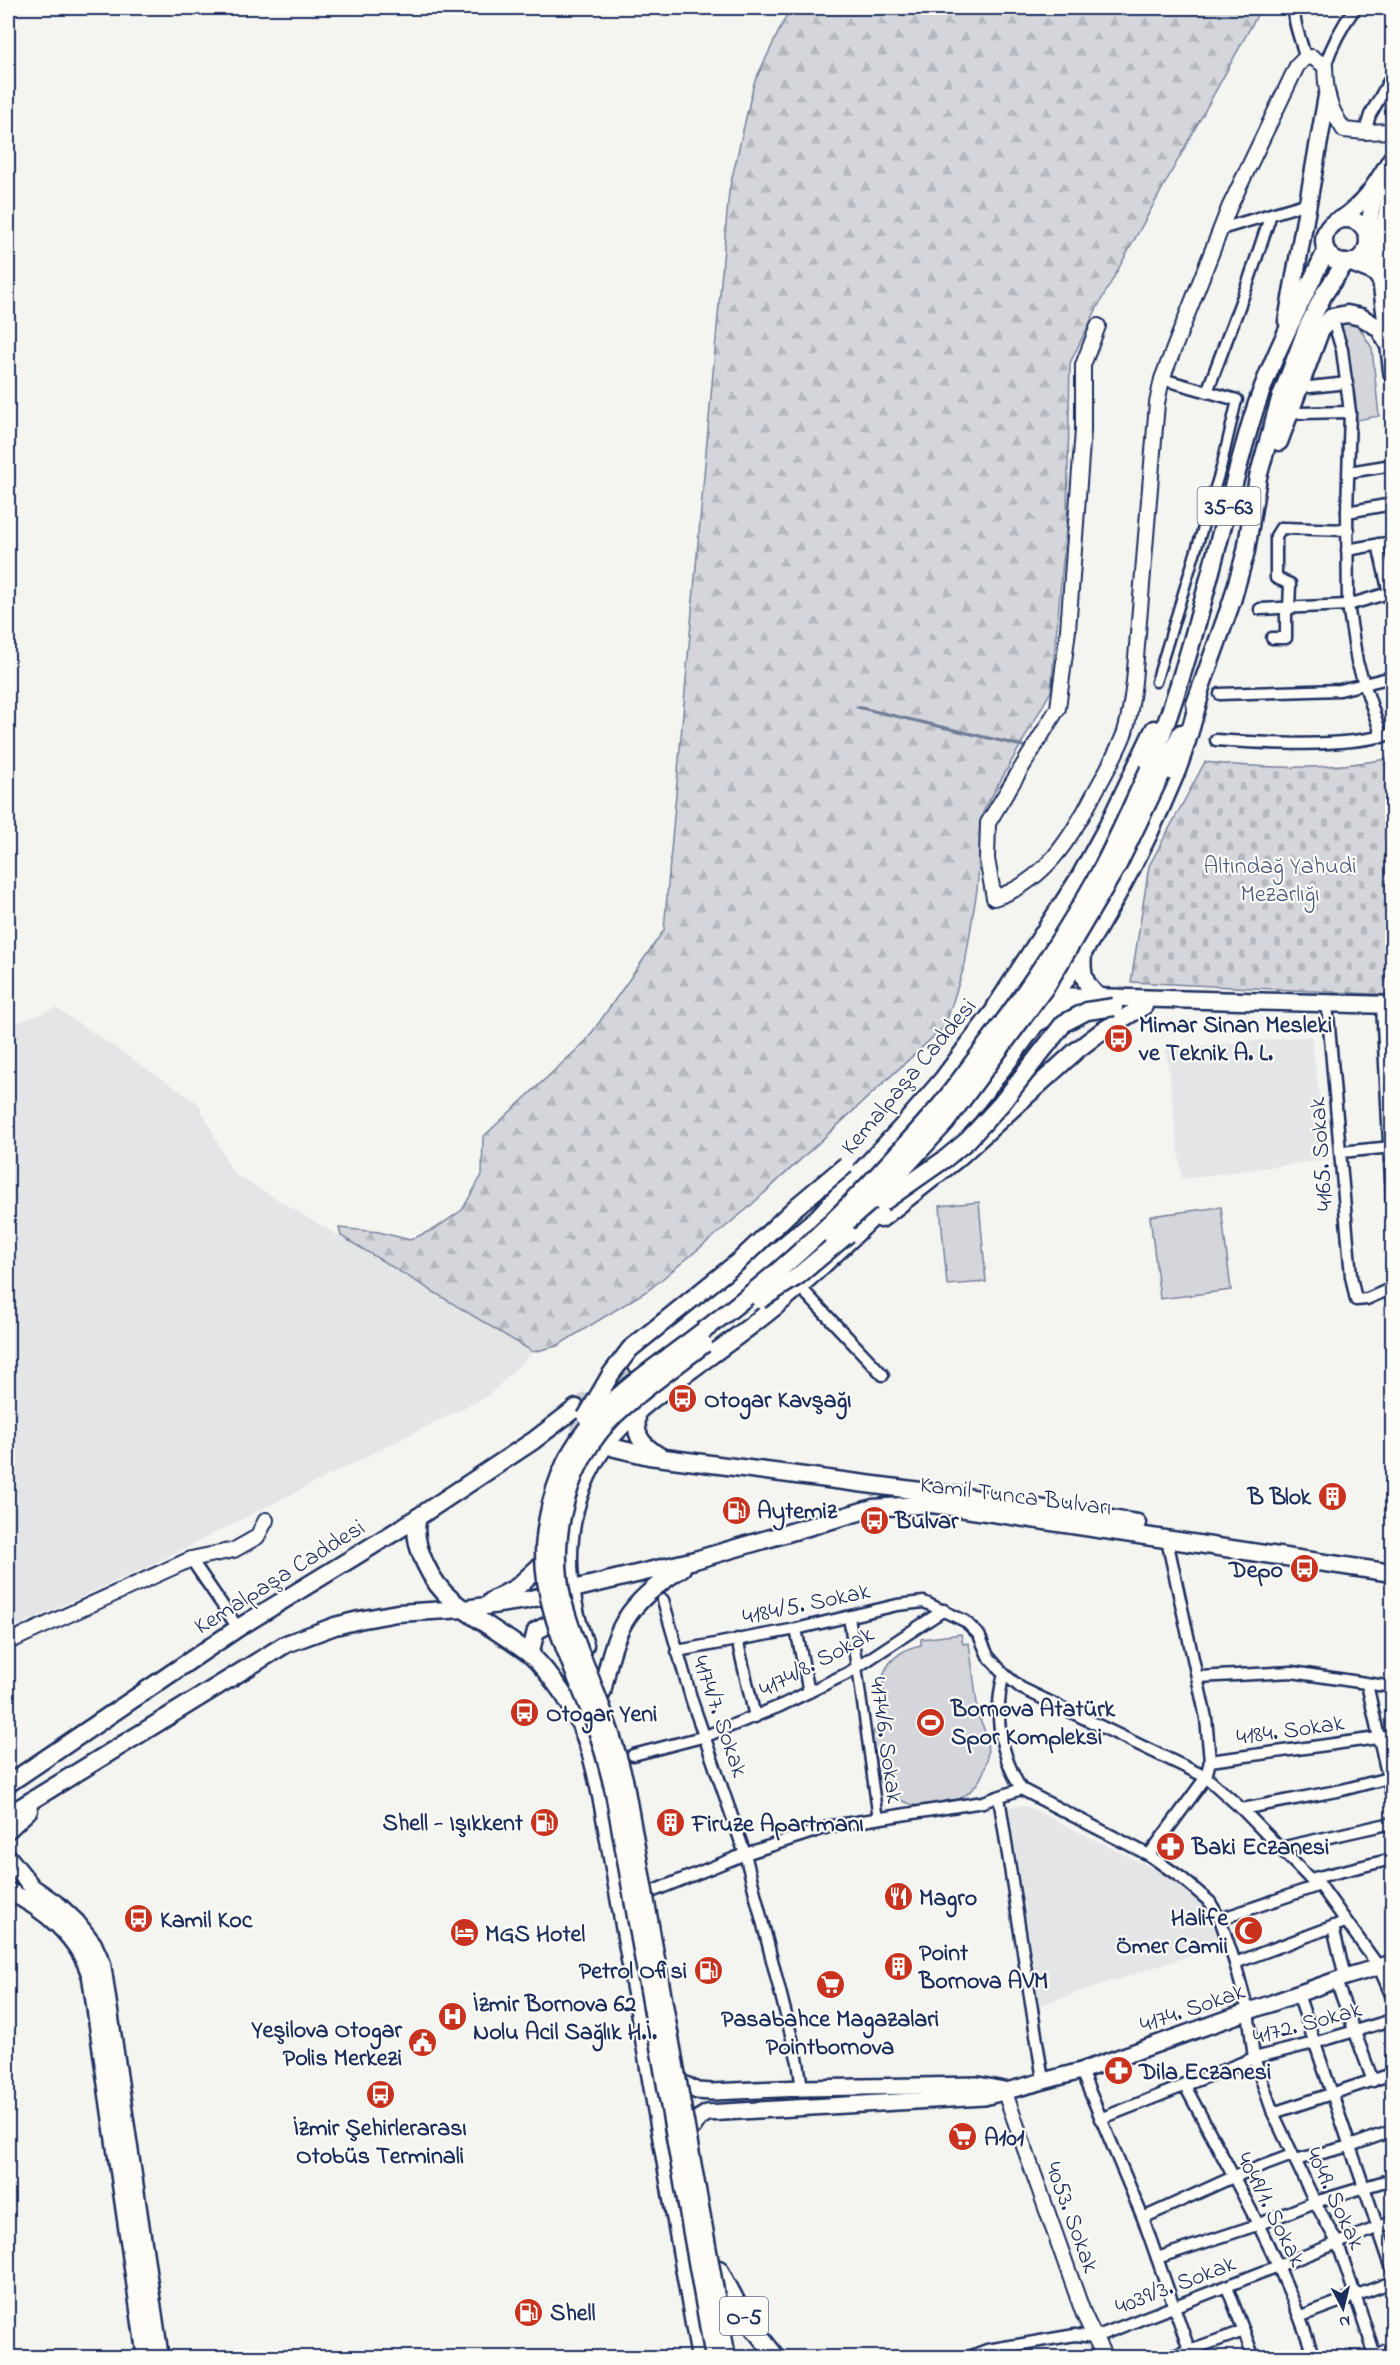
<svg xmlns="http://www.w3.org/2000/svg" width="1400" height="2365" viewBox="0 0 1400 2365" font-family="'Indie Flower',sans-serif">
<defs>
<pattern id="forest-firs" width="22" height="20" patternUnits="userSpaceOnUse" patternTransform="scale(1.5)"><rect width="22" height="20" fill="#d4d6db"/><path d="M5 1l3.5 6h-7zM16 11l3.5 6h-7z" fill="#b5b8be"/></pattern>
<pattern id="cemetery-stones" width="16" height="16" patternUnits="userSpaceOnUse" patternTransform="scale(1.5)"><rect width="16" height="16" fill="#d4d6db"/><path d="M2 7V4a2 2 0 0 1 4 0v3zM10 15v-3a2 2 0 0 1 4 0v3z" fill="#b5b8be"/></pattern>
</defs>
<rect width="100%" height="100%" fill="#f4f4f1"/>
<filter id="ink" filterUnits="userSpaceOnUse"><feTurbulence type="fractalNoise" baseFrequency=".0167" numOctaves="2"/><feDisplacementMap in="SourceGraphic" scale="12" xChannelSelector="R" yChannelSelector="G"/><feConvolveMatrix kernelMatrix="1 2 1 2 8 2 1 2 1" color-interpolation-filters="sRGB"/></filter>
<g filter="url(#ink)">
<g fill="#e4e5e6">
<path d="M56,1008L198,1103L233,1173L533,1352L489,1395L151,1565L8,1630V1026Z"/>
<path d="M1311,1036L1329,1159L1182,1179L1166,1049Z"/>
<path d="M1026,1806L1166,1875L1205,1907L1222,1945L1040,2005L1009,1807Z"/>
</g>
<g fill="#d4d6db" stroke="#78829c" stroke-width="1.5">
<path d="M1339,320L1359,327L1372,348L1379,416L1357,420Z"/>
<path d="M979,1202L986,1282L947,1285L940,1206Z"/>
<path d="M1221,1207L1231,1290L1160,1299L1150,1216Z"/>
<path d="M961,1634L963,1644L969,1643L978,1711L975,1712C982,1721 985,1729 987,1741C997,1813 892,1834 873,1763C869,1751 871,1734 878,1723C880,1719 884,1716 884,1711C885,1707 884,1702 884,1698C884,1692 883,1685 883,1679C885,1661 904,1648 921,1645V1639Z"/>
</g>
<path fill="url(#forest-firs)" stroke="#78829c" stroke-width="1.5" d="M790,8H1261L1097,308L1070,363L1067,517L1051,691L983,812L977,890L965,964L945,1026L747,1209L650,1289L557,1346L533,1352L341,1236L339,1228L379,1232L410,1240L436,1228L462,1210L482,1175L483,1137L586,1041L664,930L729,191L754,83Z"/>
<path fill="url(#cemetery-stones)" stroke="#78829c" stroke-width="1.5" d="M1392,758V995L1131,982L1149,866L1205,762C1266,769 1332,770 1392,758Z"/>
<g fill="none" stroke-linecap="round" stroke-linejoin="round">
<path stroke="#717c98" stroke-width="3" d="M857,707L1031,748"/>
<g stroke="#c9cdd4" stroke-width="16" stroke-dasharray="16 8" stroke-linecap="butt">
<path d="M576,1408L636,1364"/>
<path d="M571,1428C581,1425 590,1426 597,1435"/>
</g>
<defs>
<g id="pedestrian">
<path d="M1156,682L1221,468L1237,400"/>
<path d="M857,1667L878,1819"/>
</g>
<g id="minor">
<path d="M1294,8C1293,25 1302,41 1305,58"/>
<path d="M1325,66C1332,44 1342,26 1355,8"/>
<path d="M1365,132L1370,115L1392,76"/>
<path d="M1221,229L1308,203"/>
<path d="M1332,317L1342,350L1350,412L1347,512L1348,605L1357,662L1382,737"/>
<path d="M1162,379L1237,400"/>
<path d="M1310,387L1347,383"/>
<path d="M1207,392L1248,283L1271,214"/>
<path d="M1300,413L1350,412"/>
<path d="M1349,472L1392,465"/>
<path d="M1347,512L1392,504"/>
<path d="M1378,544L1392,607"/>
<path d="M1347,550L1392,542"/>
<path d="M1260,609L1348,605L1392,592"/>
<path d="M1289,609L1290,584L1276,578V536L1281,528L1348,530"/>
<path d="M1272,638H1286V609"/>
<path d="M1220,694L1340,690L1392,677"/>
<path d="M1216,740C1274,744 1336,748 1392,734"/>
<path d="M1327,1004L1351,1276L1356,1300L1367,1299L1392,1288"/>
<path d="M1382,1005L1392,1200"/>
<path d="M1341,1152L1392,1147"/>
<path d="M799,1286L883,1375"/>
<path d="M1167,1540L1206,1718L1210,1761"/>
<path d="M191,1559L238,1628"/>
<path d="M663,1600L692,1701L745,1854L798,2062L802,2088"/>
<path d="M849,1617L857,1667"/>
<path d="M796,1629L809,1692"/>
<path d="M737,1639L755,1717"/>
<path d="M677,1651L796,1629L897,1605L924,1602L965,1621L979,1635L988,1656L1004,1674L1021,1688L1206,1777L1242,1809L1310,1879L1320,1885L1379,1967L1392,1997"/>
<path d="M1004,1674C993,1713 1000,1754 1021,1789L1149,1855L1183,1879L1210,1902L1220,1919L1235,1963L1248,2011L1254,2058L1273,2113L1315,2202L1338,2244L1376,2358"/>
<path d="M1198,1677L1292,1672L1392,1687"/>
<path d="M1367,1684L1392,1796"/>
<path d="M633,1755L706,1736L780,1706L848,1673L944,1610"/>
<path d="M999,1797L1043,2080"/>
<path d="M1242,1809L1342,1790L1392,1777"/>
<path d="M1280,1848L1392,1823"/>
<path d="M1149,1855L1206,1777L1210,1761L1392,1736"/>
<path d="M1310,1879L1392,1859"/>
<path d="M651,1892L745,1854L831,1826L983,1802L1021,1789"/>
<path d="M1220,1919L1320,1885"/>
<path d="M1333,1927L1345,1977"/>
<path d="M1235,1963L1345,1922"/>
<path d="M1336,1981L1373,2081"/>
<path d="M1298,1994L1392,2269"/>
<path d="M1081,2071L1143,2218L1192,2358"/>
<path d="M1184,2084C1231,2173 1283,2261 1314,2358"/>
<path d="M1273,2113L1392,2074"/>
<path d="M1100,2119L1254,2058L1314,2043L1392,2020"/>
<path d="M1295,2160L1350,2146L1392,2131"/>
<path d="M1143,2218L1233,2177L1292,2155"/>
<path d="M1157,2258L1257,2225L1315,2202L1392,2179"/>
<path d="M1227,2287L1254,2358"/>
<path d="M1301,2316L1392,2282"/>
<path d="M966,2358L987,2350L1075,2335L1095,2337L1392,2222"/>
<path d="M1167,2358L1244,2331"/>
</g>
<g id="tertiary">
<path d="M1098,326L1083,365V430L1068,630L1058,708L988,823L987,859L994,898C1044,883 1071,838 1094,794C1105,774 1117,753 1125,732C1130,715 1132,699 1134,682L1157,403L1162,379L1229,208L1297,66L1305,58L1312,57L1325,66C1326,95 1328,106 1344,130L1365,132L1392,131"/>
<path d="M8,1642L191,1559L234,1550L257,1537L266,1520"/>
<path d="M1004,2090L1084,2315L1105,2358"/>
<path d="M1375,2358L1392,2349"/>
</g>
<g id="secondary">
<path d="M1341,219C1368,200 1376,183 1392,157"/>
<path d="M1368,236L1371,211L1378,185"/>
<path d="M1368,243L1375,273L1381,282L1392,374"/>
<path d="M1350,263L1375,273"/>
<path d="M1382,279V233L1392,187"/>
<path d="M686,2085L697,2091L712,2092L802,2088L978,2085L1004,2090"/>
<path d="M693,2127L699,2118L707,2113L984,2097L1081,2071L1345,1977L1392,1963"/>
</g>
<g id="primary">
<circle cx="1346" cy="241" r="22"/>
<path d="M1287,321L1327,96"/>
<path d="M1279,442L1321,329L1332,317L1347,314L1361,317L1379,328L1388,344"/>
<path d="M1195,704L1232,601L1246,551L1258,477L1280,399L1307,328L1324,294L1345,263"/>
<path d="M1149,769C1194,657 1217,538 1251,422C1269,362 1299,307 1326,251"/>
<path d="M1161,775L1181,733"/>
<path d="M1083,954C1081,973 1084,985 1099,997"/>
<path d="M996,1006L1079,878L1108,825L1154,729"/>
<path d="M1039,1022L1060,1010L1087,1005"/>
<path d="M881,1219L957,1159L1077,1050L1102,1031L1144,1006"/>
<path d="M636,1364L760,1265L818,1217L899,1130L942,1080L999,1004L1019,997L1054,996L1392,1005"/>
<path d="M638,1410C633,1435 640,1444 661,1457"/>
<path d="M600,1441L615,1448L649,1456L959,1496L1137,1523"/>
<path d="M418,1517C410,1544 432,1584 453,1601C477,1620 504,1635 528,1653C539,1661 548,1674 556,1684C585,1721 594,1761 603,1806L700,2358"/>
<path d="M491,1601L517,1587L552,1555"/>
<path d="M585,1645C562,1580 561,1516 598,1456C619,1422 653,1399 684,1375C724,1346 765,1317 802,1284C953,1151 1096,966 1173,780C1185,753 1192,724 1200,695"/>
<path d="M530,1654L536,1631L555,1621L568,1622"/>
<path d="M602,1693C615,1628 624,1606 682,1568"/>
<path d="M8,1784L238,1628L403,1527L533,1441L576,1408"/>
<path d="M8,1815L286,1644L335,1626L359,1620L397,1613L465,1609L526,1600L569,1590L695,1560L873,1508L932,1504L1392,1573"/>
<path d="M8,1830L29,1810"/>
<path d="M8,1857L32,1887L59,1906L76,1922L93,1944L102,1964L160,2358"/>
<path d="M8,1891C44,1908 79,1937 91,1977L146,2358"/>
<path d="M719,2269L744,2316L777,2358"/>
</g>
</defs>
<use href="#pedestrian" stroke="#1b2f5e" stroke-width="13"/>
<use href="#minor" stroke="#1b2f5e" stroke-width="15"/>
<use href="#tertiary" stroke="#1b2f5e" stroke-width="18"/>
<use href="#secondary" stroke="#1b2f5e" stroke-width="20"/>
<use href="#primary" stroke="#1b2f5e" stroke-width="21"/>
<use href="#pedestrian" stroke="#fdfcf7" stroke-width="8"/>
<use href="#minor" stroke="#fdfcf7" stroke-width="10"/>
<use href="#tertiary" stroke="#fdfcf7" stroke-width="14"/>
<use href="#secondary" stroke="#fdfcf7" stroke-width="15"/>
<use href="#primary" stroke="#fdfcf7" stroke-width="16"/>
<defs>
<g id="primary-bridge">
<path d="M882,1203L945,1159L968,1140L1001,1104L1064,1023L1087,1011L1114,1007"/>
<path d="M831,1236L883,1191L946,1122L1047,985L1118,865L1161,775"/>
<path d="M760,1300L798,1276L848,1234"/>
<path d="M704,1344C674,1368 642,1389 615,1415C568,1461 549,1533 562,1597C569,1628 583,1658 594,1688C606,1718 616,1748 624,1779L727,2358"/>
<path d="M586,1417L611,1374L630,1349L739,1261L797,1206L846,1165"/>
<path d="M714,2358L614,1792C608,1767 602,1743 593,1719C571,1661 538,1600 545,1537C557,1432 613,1398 690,1341C726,1314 760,1287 794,1257C846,1211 893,1159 939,1107C954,1089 967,1070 981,1052C1025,994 1065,935 1100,872C1118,838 1133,803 1149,769"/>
</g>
</defs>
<use href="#primary-bridge" stroke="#1b2f5e" stroke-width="21" stroke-linecap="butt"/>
<use href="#primary-bridge" stroke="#fdfcf7" stroke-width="16"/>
</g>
</g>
<defs>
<symbol id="bus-disc" viewBox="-11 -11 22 22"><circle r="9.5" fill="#c8321e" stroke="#fdfcf7"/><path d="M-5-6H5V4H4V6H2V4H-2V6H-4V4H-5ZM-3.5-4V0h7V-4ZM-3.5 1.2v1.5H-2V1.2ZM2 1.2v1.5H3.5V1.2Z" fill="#fff"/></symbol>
<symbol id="building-disc" viewBox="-11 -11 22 22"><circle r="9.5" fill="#c8321e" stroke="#fdfcf7"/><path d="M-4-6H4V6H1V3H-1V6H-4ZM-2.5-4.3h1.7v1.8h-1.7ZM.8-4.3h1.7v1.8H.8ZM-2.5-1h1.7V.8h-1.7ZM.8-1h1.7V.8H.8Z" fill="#fff"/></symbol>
<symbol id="fuel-disc" viewBox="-11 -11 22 22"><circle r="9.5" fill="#c8321e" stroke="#fdfcf7"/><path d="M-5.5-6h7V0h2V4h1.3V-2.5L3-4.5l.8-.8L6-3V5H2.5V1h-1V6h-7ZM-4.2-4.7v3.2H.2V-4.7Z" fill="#fff"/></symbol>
<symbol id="stadium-disc" viewBox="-11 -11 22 22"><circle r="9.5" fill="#c8321e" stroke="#fdfcf7"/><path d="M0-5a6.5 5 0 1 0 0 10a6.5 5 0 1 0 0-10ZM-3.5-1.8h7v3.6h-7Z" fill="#fff"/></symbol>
<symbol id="pharmacy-disc" viewBox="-11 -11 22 22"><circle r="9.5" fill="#c8321e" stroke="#fdfcf7"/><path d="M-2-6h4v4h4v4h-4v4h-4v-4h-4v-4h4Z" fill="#fff"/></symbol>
<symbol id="restaurant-disc" viewBox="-11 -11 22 22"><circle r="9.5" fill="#c8321e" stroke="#fdfcf7"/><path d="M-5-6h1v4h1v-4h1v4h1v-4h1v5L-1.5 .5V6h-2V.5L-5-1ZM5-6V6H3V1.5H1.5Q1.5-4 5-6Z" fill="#fff"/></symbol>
<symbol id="mosque-disc" viewBox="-11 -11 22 22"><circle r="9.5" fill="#c8321e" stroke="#fdfcf7"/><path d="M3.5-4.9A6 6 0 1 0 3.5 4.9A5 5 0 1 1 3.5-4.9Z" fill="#fff"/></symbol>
<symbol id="hotel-disc" viewBox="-11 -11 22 22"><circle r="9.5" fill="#c8321e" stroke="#fdfcf7"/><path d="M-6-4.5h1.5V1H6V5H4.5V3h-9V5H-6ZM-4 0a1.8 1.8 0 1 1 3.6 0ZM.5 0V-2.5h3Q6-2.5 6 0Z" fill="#fff"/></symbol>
<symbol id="supermarket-disc" viewBox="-11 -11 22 22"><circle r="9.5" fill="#c8321e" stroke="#fdfcf7"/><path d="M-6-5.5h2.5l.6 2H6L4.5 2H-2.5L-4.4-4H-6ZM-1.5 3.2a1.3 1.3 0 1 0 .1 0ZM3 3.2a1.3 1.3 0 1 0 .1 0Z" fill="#fff"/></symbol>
<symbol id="hospital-disc" viewBox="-11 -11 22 22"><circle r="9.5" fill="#c8321e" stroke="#fdfcf7"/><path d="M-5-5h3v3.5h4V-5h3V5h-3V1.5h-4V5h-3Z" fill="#fff"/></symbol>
<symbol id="civic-disc" viewBox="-11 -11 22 22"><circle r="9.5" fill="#c8321e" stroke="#fdfcf7"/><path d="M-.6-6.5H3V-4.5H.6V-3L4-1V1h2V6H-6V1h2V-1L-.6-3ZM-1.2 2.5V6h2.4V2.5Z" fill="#fff"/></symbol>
</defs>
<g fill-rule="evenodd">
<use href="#bus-disc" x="1102" y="1022" width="33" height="33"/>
<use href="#bus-disc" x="666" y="1382" width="33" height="33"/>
<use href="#building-disc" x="1316" y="1480" width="33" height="33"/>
<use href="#fuel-disc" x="720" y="1494" width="33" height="33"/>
<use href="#bus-disc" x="858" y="1504" width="33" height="33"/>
<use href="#bus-disc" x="1288" y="1552" width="33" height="33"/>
<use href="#bus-disc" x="508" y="1696" width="33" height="33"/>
<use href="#stadium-disc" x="914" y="1706" width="33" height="33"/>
<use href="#fuel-disc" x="528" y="1806" width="33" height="33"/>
<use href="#building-disc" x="654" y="1806" width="33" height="33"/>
<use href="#pharmacy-disc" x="1154" y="1830" width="33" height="33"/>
<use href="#restaurant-disc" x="882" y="1880" width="33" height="33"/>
<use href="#bus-disc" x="122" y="1902" width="33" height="33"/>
<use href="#mosque-disc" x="1232" y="1914" width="33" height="33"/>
<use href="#hotel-disc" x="448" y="1916" width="33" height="33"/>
<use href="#building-disc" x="882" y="1950" width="33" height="33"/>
<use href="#fuel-disc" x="692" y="1954" width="33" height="33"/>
<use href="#supermarket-disc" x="814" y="1968" width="33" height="33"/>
<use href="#hospital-disc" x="436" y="2000" width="33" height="33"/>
<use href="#civic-disc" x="406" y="2026" width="33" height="33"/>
<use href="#pharmacy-disc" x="1102" y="2054" width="33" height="33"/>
<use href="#bus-disc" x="364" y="2078" width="33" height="33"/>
<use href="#supermarket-disc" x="946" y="2120" width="33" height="33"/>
<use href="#fuel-disc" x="512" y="2296" width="33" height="33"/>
</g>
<g text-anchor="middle" stroke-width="4.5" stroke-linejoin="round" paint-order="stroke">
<g fill="#fdfcf7" stroke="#5f6c8c" stroke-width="1.5">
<rect x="1197.5" y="487" width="63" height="38" rx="4.5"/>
<rect x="720" y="2297" width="48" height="38" rx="4.5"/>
</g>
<g font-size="22" font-weight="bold" fill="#1b2f5e">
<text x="1229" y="514">35-63</text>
<text x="744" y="2324">O-5</text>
</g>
<g font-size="24" fill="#49597d" stroke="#fdfcf7">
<text x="1280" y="873">Altındağ Yahudi<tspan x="1280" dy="28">Mezarlığı</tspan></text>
</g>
<g font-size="24" font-weight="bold" fill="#1b2f5e" stroke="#fdfcf7" text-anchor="start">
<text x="1139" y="1032">Mimar Sinan Mesleki<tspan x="1139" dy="28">ve Teknik A. L.</tspan></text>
<text x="704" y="1407">Otogar Kavşağı</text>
<text x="1311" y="1504" text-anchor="end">B Blok</text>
<text x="757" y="1518">Aytemiz</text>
<text x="895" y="1528">Bulvar</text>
<text x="1283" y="1577" text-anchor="end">Depo</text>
<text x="951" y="1716">Bornova Atatürk<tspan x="951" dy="28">Spor Kompleksi</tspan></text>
<text x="546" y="1721">Otogar Yeni</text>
<text x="523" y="1830" text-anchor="end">Shell - Işıkkent</text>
<text x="692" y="1831">Firuze Apartmanı</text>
<text x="1192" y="1854">Baki Eczanesi</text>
<text x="919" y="1905">Magro</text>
<text x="1228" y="1925" text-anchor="end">Halife<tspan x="1228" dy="28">Ömer Camii</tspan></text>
<text x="160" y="1927">Kamil Koc</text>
<text x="485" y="1941">MGS Hotel</text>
<text x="919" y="1960">Point<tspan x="919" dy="28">Bornova AVM</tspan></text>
<text x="687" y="1978" text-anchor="end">Petrol Ofisi</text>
<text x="473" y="2011">İzmir Bornova 62<tspan x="473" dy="28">Nolu Acil Sağlık H.İ.</tspan></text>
<text x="830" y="2026" text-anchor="middle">Pasabahce Magazalari<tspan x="830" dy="28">Pointbornova</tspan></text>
<text x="402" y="2037" text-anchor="end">Yeşilova Otogar<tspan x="402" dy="28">Polis Merkezi</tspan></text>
<text x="1139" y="2079">Dila Eczanesi</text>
<text x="380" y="2135" text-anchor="middle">İzmir Şehirlerarası<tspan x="380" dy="28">Otobüs Terminali</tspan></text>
<text x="984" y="2145">A101</text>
<text x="550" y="2320">Shell</text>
</g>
<g font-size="24" fill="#1b2f5e" stroke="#fdfcf7">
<text transform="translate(908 1076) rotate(-50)" y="8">Kemalpaşa Caddesi</text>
<text transform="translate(1320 1154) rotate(-94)" y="8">4165. Sokak</text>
<text transform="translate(1016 1495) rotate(7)" y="8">Kamil Tunca Bulvarı</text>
<text transform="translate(279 1576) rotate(-32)" y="8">Kemalpaşa Caddesi</text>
<text transform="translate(806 1603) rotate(-12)" y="8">4184/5. Sokak</text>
<text transform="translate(816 1661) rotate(-28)" y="8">4174/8. Sokak</text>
<text transform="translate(721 1716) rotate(71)" y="8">4174/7. Sokak</text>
<text transform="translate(1290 1729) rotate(-8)" y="8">4184. Sokak</text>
<text transform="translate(887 1740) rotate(82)" y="8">4174/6. Sokak</text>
<text transform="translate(1192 2007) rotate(-19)" y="8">4174. Sokak</text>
<text transform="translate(1307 2022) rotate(-15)" y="8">4172. Sokak</text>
<text transform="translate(1336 2198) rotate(65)" y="8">4049. Sokak</text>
<text transform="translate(1272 2209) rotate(63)" y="8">4049/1. Sokak</text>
<text transform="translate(1073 2217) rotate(70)" y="8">4053. Sokak</text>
<text transform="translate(1175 2284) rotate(-21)" y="8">4039/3. Sokak</text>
</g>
</g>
<rect width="1400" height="2365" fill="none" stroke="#fdfcf7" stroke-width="30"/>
<rect x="15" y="15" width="1370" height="2335" fill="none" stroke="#1b2f5e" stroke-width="2" filter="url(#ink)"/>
<g transform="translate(1343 2308) rotate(173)" stroke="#fdfcf7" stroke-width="4.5" paint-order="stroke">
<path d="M0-4.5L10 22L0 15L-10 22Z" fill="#1b2f5e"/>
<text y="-9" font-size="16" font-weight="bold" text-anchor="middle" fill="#1b2f5e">N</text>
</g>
</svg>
